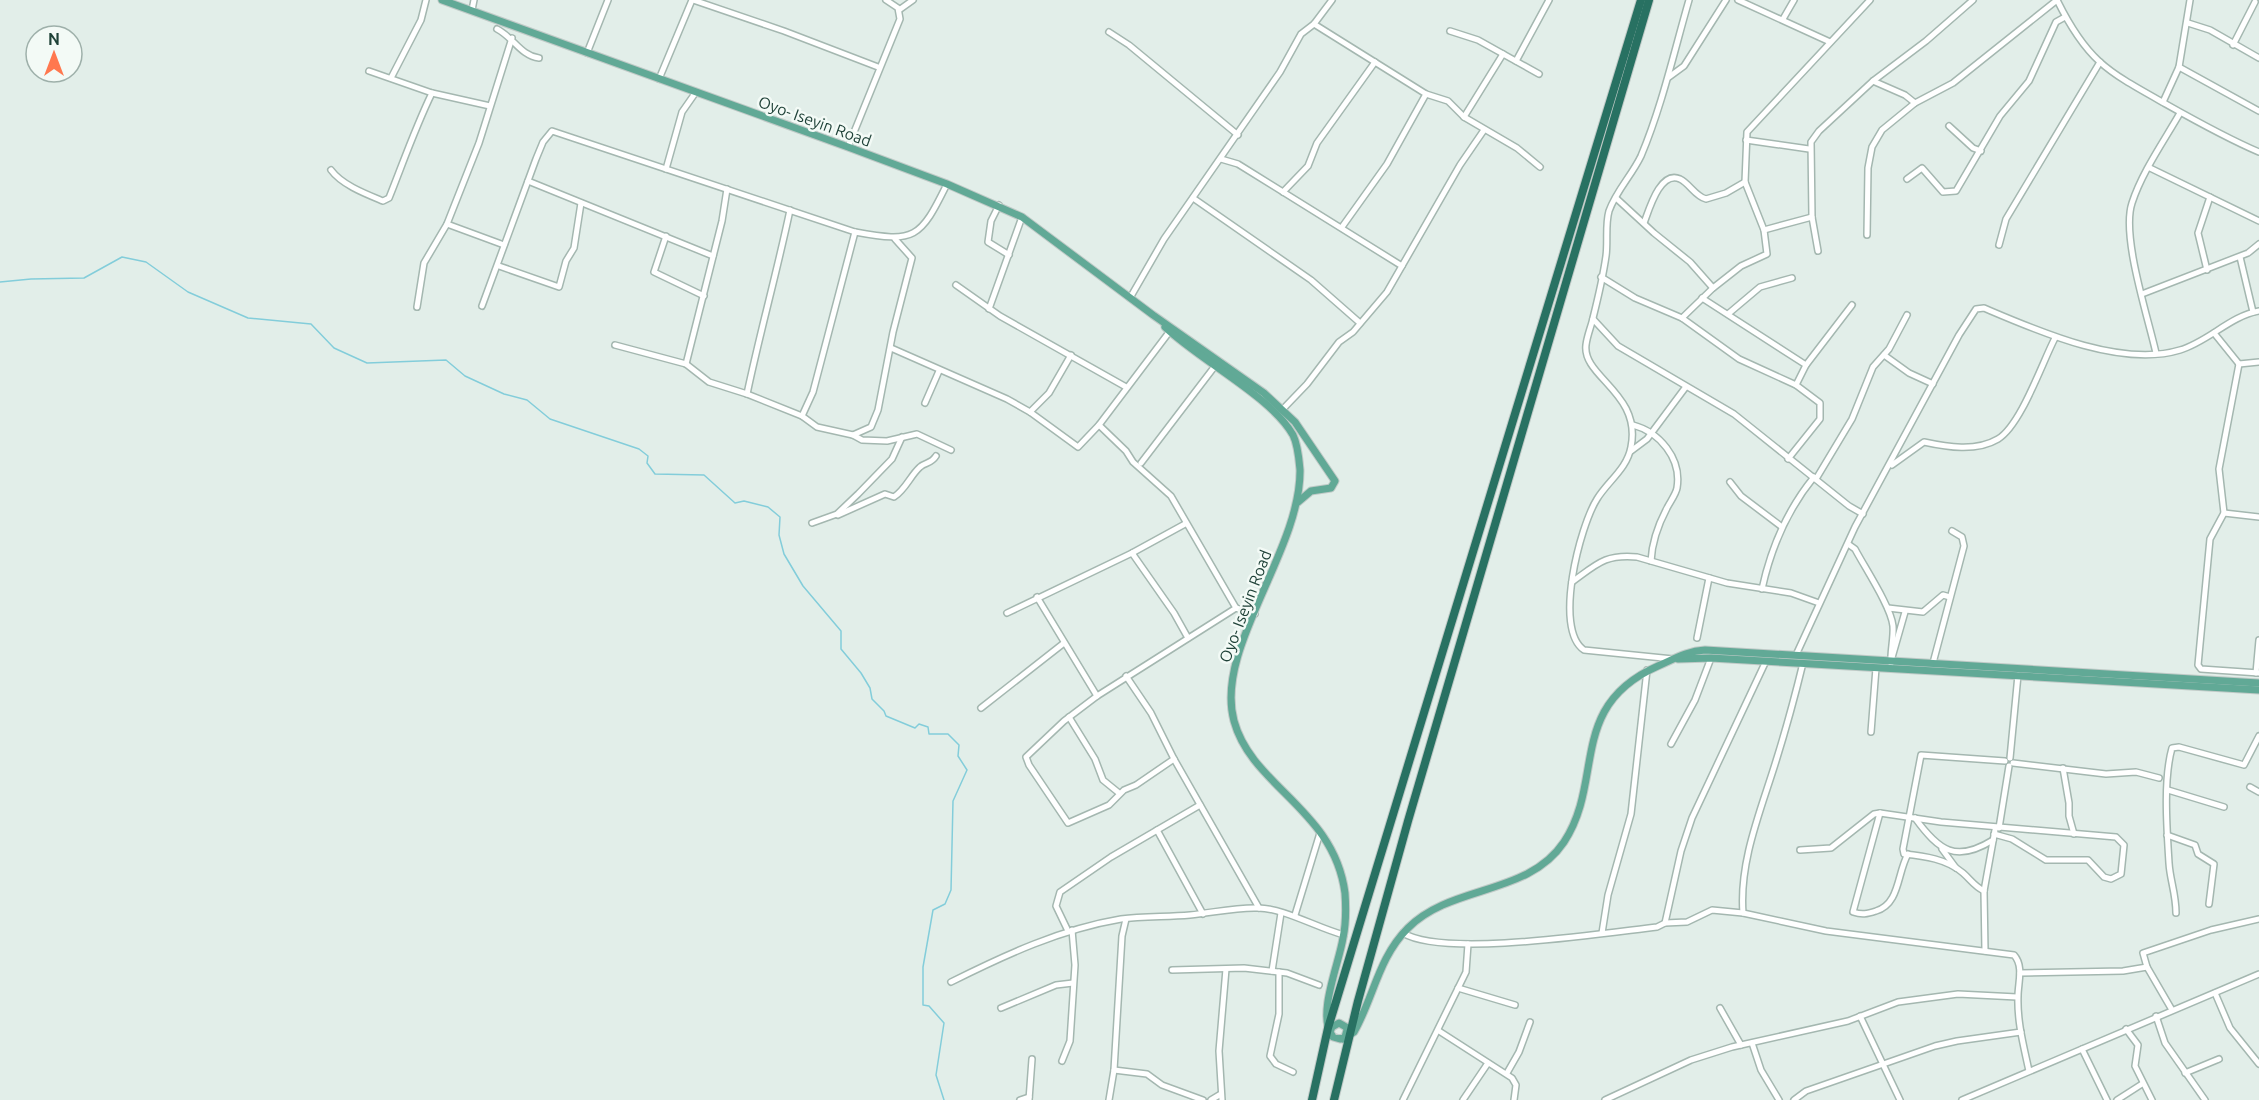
<svg xmlns="http://www.w3.org/2000/svg" width="2259" height="1100" viewBox="0 0 2259 1100" font-family="Ubuntu,sans-serif">
<rect width="100%" height="100%" fill="#e2eee9"/>
<g fill="none" stroke-linecap="round" stroke-linejoin="round">
<path stroke="#83cdda" stroke-width="1.5" d="M0,282L31,279L84,278L122,257L146,262L188,292L248,318L311,324L334,348L367,363L446,360L465,376L504,394L527,400L550,419L639,449L648,456L647,463L655,474L704,475L735,503L744,501L768,507L780,517L779,535L784,554L803,586L841,631V649L861,673L870,688L872,699L884,711L886,716L915,728L919,724L928,727L929,734H948L959,745L958,756L967,770L953,801L951,890L945,904L933,910L923,967V1005L929,1006L944,1023L936,1075L944,1100"/>
<defs>
<g id="minor">
<path d="M693,0L784,31L878,67"/>
<path d="M1738,0L1830,42"/>
<path d="M2057,0C2087,61 2107,71 2164,103C2196,121 2226,138 2259,152"/>
<path d="M472,10L474,0"/>
<path d="M899,10L913,0"/>
<path d="M1783,19L1794,0"/>
<path d="M2188,23L2210,30L2259,58"/>
<path d="M1314,24L1426,94L1448,101L1464,117L1517,148L1540,167"/>
<path d="M497,29C513,37 521,56 539,58"/>
<path d="M1450,31L1478,40L1539,74"/>
<path d="M1109,32L1129,45L1238,135"/>
<path d="M2233,45L2255,2"/>
<path d="M587,53L608,0"/>
<path d="M1516,61L1549,0"/>
<path d="M2179,67L2259,111"/>
<path d="M369,71L432,93L490,106"/>
<path d="M1669,77L1684,66L1726,0"/>
<path d="M391,78L421,20L426,0"/>
<path d="M659,79L692,0"/>
<path d="M1873,81L1905,95L1915,103"/>
<path d="M2163,102L2179,67L2190,0"/>
<path d="M1464,117L1503,54"/>
<path d="M1949,126L1973,148L1981,151"/>
<path d="M1746,140L1809,149"/>
<path d="M848,147L900,19L898,8L886,0"/>
<path d="M1221,159L1238,164L1402,266"/>
<path d="M2150,168L2259,221"/>
<path d="M666,169L682,112L696,92"/>
<path d="M331,170C342,185 366,194 383,201L389,198C403,163 415,128 432,93"/>
<path d="M1907,179L1922,168L1943,192L1956,191L2000,116L2029,81L2056,22L2065,17"/>
<path d="M528,181L713,256"/>
<path d="M1283,192L1308,166L1317,143L1375,62"/>
<path d="M1193,198L1311,280L1360,323"/>
<path d="M1616,198L1654,233L1690,262L1713,288"/>
<path d="M999,205L991,221L988,242L1009,255"/>
<path d="M1644,223C1649,210 1660,170 1680,179C1690,184 1695,196 1706,199L1726,193L1745,182"/>
<path d="M447,224L504,245"/>
<path d="M1342,227L1387,164L1426,94"/>
<path d="M1764,230L1812,217"/>
<path d="M1867,235L1868,168L1872,147L1882,130L1915,103L1953,83L2057,0"/>
<path d="M666,236L654,272L704,296"/>
<path d="M1999,245L2006,219L2100,62"/>
<path d="M1818,251L1812,217L1811,142L1819,131L1873,81L1926,41L1973,0"/>
<path d="M2240,257L2253,312"/>
<path d="M499,266L559,287L566,261L574,248L581,203"/>
<path d="M2207,270L2198,233L2210,197"/>
<path d="M1601,277L1635,298L1682,318L1739,359L1796,385L1820,403V419L1788,459"/>
<path d="M956,285L1000,316L1126,387"/>
<path d="M2142,294L2248,253L2259,244"/>
<path d="M1130,298L1164,239L1280,72L1301,34L1314,24L1332,0"/>
<path d="M1702,298L1806,365"/>
<path d="M482,306L536,159L543,142L552,131L855,232C915,243 920,239 947,184"/>
<path d="M417,307L424,263L447,224L479,143L512,38"/>
<path d="M989,309L1022,217"/>
<path d="M1728,314L1760,287L1792,278"/>
<path d="M1682,318L1713,288L1741,266L1767,254L1764,230L1745,182L1747,132L1870,0"/>
<path d="M1593,319L1618,346L1734,414L1849,506L1863,514"/>
<path d="M2214,333L2239,364"/>
<path d="M615,345L686,364L709,382L747,394L802,416L817,427L853,435L862,440L887,441L917,434L951,450"/>
<path d="M891,348L1007,399L1030,412L1078,447L1099,425L1170,331"/>
<path d="M2156,353C2148,317 2121,236 2132,203C2142,172 2164,141 2180,113"/>
<path d="M1884,355L1909,373L1933,384"/>
<path d="M686,364L722,221L727,189"/>
<path d="M2239,364L2219,469L2224,513L2210,539L2198,665L2201,669L2259,673"/>
<path d="M2239,364L2259,362"/>
<path d="M1796,385L1806,365L1852,305"/>
<path d="M747,394C760,332 777,272 790,210"/>
<path d="M925,403L939,371"/>
<path d="M1282,410L1307,384L1339,342L1353,332L1387,292L1460,165L1484,130"/>
<path d="M1030,412L1049,393L1071,355"/>
<path d="M802,416L813,392L855,232"/>
<path d="M1099,425L1126,451L1133,462L1171,496L1236,608"/>
<path d="M1633,425C1659,432 1682,458 1677,488C1676,494 1670,502 1667,508C1658,525 1652,542 1651,561"/>
<path d="M853,435L871,427L878,410L893,332L912,258L895,239"/>
<path d="M1631,451L1647,439L1685,388"/>
<path d="M1141,463L1215,366"/>
<path d="M1892,465L1924,442C1947,447 1976,452 1998,439C2021,425 2042,363 2055,338"/>
<path d="M1816,479L1852,419L1873,367L1889,349L1907,315"/>
<path d="M1730,482L1741,496L1782,527"/>
<path d="M2224,513L2259,517"/>
<path d="M838,515L885,494L894,497C906,489 910,476 920,467C926,462 931,464 936,456"/>
<path d="M812,523L837,514L858,494L892,459L902,437"/>
<path d="M1848,544L1855,549C1865,568 1891,607 1893,626C1894,638 1890,652 1891,664"/>
<path d="M1132,553L1174,613L1188,638"/>
<path d="M1572,582C1597,564 1605,554 1637,557L1727,583L1791,593L1819,603"/>
<path d="M1762,589C1771,548 1787,510 1814,477"/>
<path d="M1037,597L1097,696"/>
<path d="M1888,608L1923,612L1943,595L1950,597"/>
<path d="M1007,613L1132,553L1185,524"/>
<path d="M1697,638L1709,578"/>
<path d="M1796,655L1855,527L1959,335L1976,309L1984,308C2038,331 2121,368 2180,350C2208,342 2230,316 2259,311"/>
<path d="M1673,659L1584,650C1553,629 1580,526 1597,499C1608,481 1627,469 1631,447C1642,393 1582,377 1586,345C1587,336 1591,327 1593,318C1598,298 1603,277 1606,256C1608,242 1605,225 1609,211C1616,191 1632,175 1641,156C1662,106 1674,52 1689,0"/>
<path d="M1891,661L1905,612"/>
<path d="M1803,663C1795,696 1786,729 1776,761C1761,810 1739,861 1743,913L1826,931L2014,955C2024,966 2018,983 2018,996C2017,1022 2024,1047 2029,1071"/>
<path d="M1933,663L1964,546L1962,537L1952,531"/>
<path d="M2256,673L2259,640"/>
<path d="M1126,676L1151,713L1174,759L1259,908"/>
<path d="M981,708L1064,643"/>
<path d="M1069,717L1095,759L1103,780L1119,793"/>
<path d="M1871,732L1876,668"/>
<path d="M1671,744L1695,700L1711,658"/>
<path d="M2010,758L2018,675"/>
<path d="M1174,759L1136,785L1124,790L1109,805L1068,823L1029,765L1026,757L1064,721L1097,696L1236,608L1255,614"/>
<path d="M2013,763L2106,774L2136,772L2159,778"/>
<path d="M2063,768L2069,803V816L2074,834"/>
<path d="M2250,787L2259,792"/>
<path d="M2168,790L2224,807"/>
<path d="M1880,813L1853,912C1862,915 1867,914 1876,911C1900,904 1897,873 1908,854"/>
<path d="M1915,818C1939,851 1956,863 1993,840"/>
<path d="M1999,828L2009,766"/>
<path d="M1157,830L1203,914"/>
<path d="M2167,835L2195,845L2198,854L2214,864L2209,904"/>
<path d="M1942,849L1956,868"/>
<path d="M1800,850L1831,848L1874,814L1880,813L1941,822L2116,837L2124,845L2121,874L2111,879L2104,877L2088,860H2046L2012,839L1994,834"/>
<path d="M1984,891C1974,886 1971,880 1963,873C1947,859 1924,856 1904,854L1903,849L1921,755L2005,761"/>
<path d="M2176,913C2176,894 2170,880 2169,863C2167,830 2163,780 2172,748L2179,747L2244,765L2259,736"/>
<path d="M1295,915L1320,833"/>
<path d="M1665,923L1681,851L1692,818L1766,661"/>
<path d="M1068,931L1056,906L1060,892L1111,857L1200,805"/>
<path d="M1403,933C1444,958 1604,933 1657,927L1665,923L1687,922L1712,910L1743,913"/>
<path d="M1602,933L1608,895L1631,814L1647,670"/>
<path d="M1985,951L1984,891L1995,830"/>
<path d="M1172,970L1244,968L1287,973L1319,985"/>
<path d="M1272,971L1281,913"/>
<path d="M1279,972V1014L1270,1056L1276,1064L1293,1072"/>
<path d="M2020,973L2123,971L2147,967"/>
<path d="M951,982C1005,955 1061,929 1121,919C1143,916 1167,917 1190,915C1212,913 1236,907 1258,908C1284,908 1317,928 1344,935"/>
<path d="M1458,988L1515,1005"/>
<path d="M2215,993L2230,1028L2259,1064"/>
<path d="M1001,1008L1056,985L1073,983"/>
<path d="M1720,1008L1741,1045"/>
<path d="M2172,1010L2147,967L2143,953L2211,930L2259,919"/>
<path d="M1860,1016L1900,1100"/>
<path d="M2156,1016L2165,1043L2205,1100"/>
<path d="M2126,1029L2138,1045L2135,1066L2152,1100"/>
<path d="M1439,1031L1512,1078L1516,1085L1514,1100"/>
<path d="M1752,1043L1761,1070L1779,1100"/>
<path d="M2082,1049L2107,1100"/>
<path d="M1062,1061L1070,1041L1075,965L1072,930"/>
<path d="M1114,1070L1147,1074L1162,1085L1203,1100"/>
<path d="M1507,1073L1519,1052L1530,1022"/>
<path d="M2185,1073L2219,1059"/>
<path d="M1020,1100L1029,1097"/>
<path d="M1029,1100L1032,1059"/>
<path d="M1109,1100L1114,1070L1122,936L1126,919"/>
<path d="M1211,1100L1221,1094"/>
<path d="M1222,1100L1219,1051L1226,969"/>
<path d="M1403,1100L1466,972L1468,944"/>
<path d="M1463,1100L1488,1063"/>
<path d="M1605,1100L1691,1060L1732,1047L1848,1021L1898,1002L1958,994L2017,997"/>
<path d="M1794,1100L1806,1091L1935,1046L1957,1041L2021,1032"/>
<path d="M1962,1100L2259,974"/>
<path d="M2117,1100L2142,1084"/>
</g>
<g id="major">
<path d="M442,0L848,147L947,184L1022,217L1153,315L1264,393L1295,422L1335,481L1331,488L1311,491L1298,502"/>
<path d="M1165,327C1199,360 1271,396 1293,435C1298,445 1299,459 1300,470C1301,551 1214,648 1234,721C1252,787 1334,809 1345,893C1346,907 1346,924 1343,938C1339,964 1318,1011 1331,1035"/>
<path d="M1678,659L1711,658L2259,690"/>
<path d="M1347,1030L1345,1037L1340,1039L1333,1037L1330,1032L1332,1027L1339,1023L1346,1027L1349,1036"/>
<path d="M1343,1039L1354,1032C1374,997 1378,958 1408,928C1452,884 1528,896 1564,842C1605,780 1567,706 1658,666C1674,659 1687,651 1705,650L2259,683"/>
</g>
<g id="highway">
<path d="M1312,1100L1328,1028L1641,0"/>
<path d="M1334,1100L1358,1001L1408,821L1649,0"/>
</g>
</defs>
<use href="#minor" stroke="#a4b7b0" stroke-width="8"/>
<use href="#major" stroke="#c0cac7" stroke-width="9"/>
<use href="#highway" stroke="#c0cac7" stroke-width="10"/>
<use href="#minor" stroke="#fff" stroke-width="5"/>
<use href="#major" stroke="#61a996" stroke-width="7"/>
<use href="#highway" stroke="#287162" stroke-width="8"/>
</g>
<g text-anchor="middle" stroke-width="5" stroke-linejoin="round" paint-order="stroke">
<g font-size="16" fill="#1f4238" stroke="#f3faf6">
<text transform="translate(815 121) rotate(20)" y="6">Oyo- Iseyin Road</text>
<text transform="translate(1245 606) rotate(-69)" y="6">Oyo- Iseyin Road</text>
</g>
</g>
<g transform="translate(54 54)"><circle r="28" fill="#f3faf6" stroke="#9eb0aa" stroke-width="1.5"/>
<path d="M0-4.5L10 22L0 15L-10 22Z" fill="#ff784f"/>
<text y="-9" font-size="16" font-weight="bold" text-anchor="middle" fill="#1f4238">N</text>
</g>
</svg>
